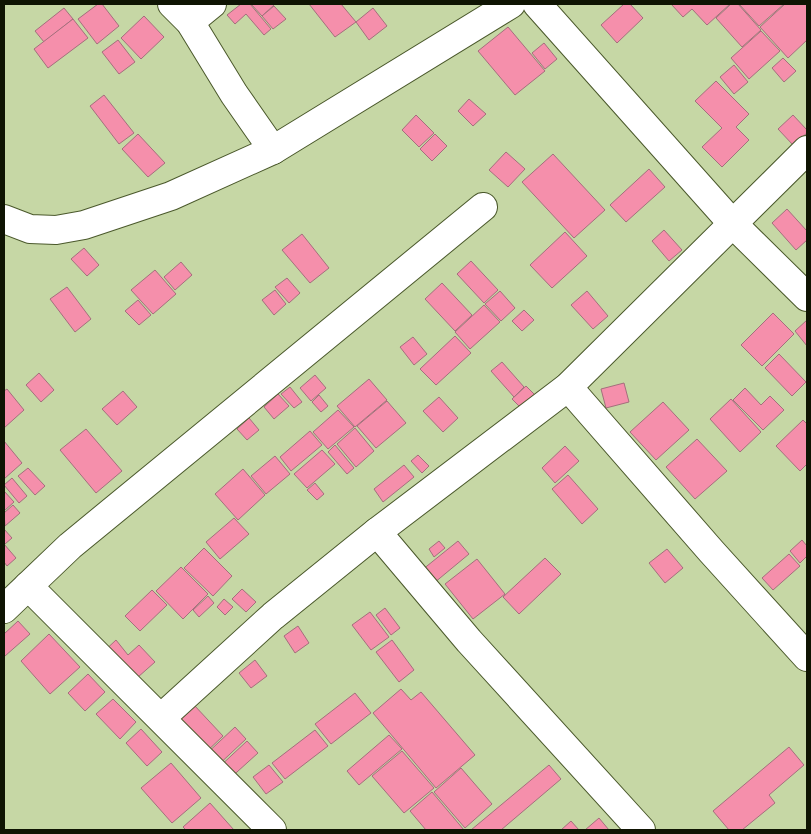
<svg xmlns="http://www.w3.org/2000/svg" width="811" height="834" viewBox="0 0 811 834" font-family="'Archivo Narrow',sans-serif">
<rect width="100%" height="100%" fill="#c6d7a5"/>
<g fill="#f58fab" stroke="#a46f7c">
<path d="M98,4H102L119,26L97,44L78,19Z"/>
<path d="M241,4H250L271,29L264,35L246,14L235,24L227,15Z"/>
<path d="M251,4H272L274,5L262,16Z"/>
<path d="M309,4H341L356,22L335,37Z"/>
<path d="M624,4H630L643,18L617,43L601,25Z"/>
<path d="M671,4H730L707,25L692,9L683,17Z"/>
<path d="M731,4H738L761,30L742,47L716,18Z"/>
<path d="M739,4H784L759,26Z"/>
<path d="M785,4H807V40L788,58L760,27Z"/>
<path d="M274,6L286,19L273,29L262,16Z"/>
<path d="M64,8L73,19L44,42L35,31Z"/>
<path d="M373,8L387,26L369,40L356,22Z"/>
<path d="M144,16L164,37L141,59L121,38Z"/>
<path d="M73,19L88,38L48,68L34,49Z"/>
<path d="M508,27L545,71L515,95L478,51Z"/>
<path d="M761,31L780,51L749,79L731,58Z"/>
<path d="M118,40L135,62L119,74L102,52Z"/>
<path d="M544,43L557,59L545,69L532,53Z"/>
<path d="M783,58L796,71L784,82L772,68Z"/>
<path d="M734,65L748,82L734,94L720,77Z"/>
<path d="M716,81L749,114L736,127L749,140L722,167L702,147L722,128L695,101Z"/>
<path d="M104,95L134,133L119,144L90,106Z"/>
<path d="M469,99L486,114L473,126L458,111Z"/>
<path d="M416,115L434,133L419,147L402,130Z"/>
<path d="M793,115L807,130V133L793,145L778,129Z"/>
<path d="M138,134L165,163L148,177L122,149Z"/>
<path d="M435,134L447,146L432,161L420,149Z"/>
<path d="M506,152L525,169L508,187L489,170Z"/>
<path d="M553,154L605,210L574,238L522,182Z"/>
<path d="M649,169L665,187L626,222L610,205Z"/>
<path d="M787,209L807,231V240L796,250L772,223Z"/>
<path d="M664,230L682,250L669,261L652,241Z"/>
<path d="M565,232L587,256L552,288L530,265Z"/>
<path d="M302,234L329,268L310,283L282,250Z"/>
<path d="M84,248L99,265L87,276L71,259Z"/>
<path d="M471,261L498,290L484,303L457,274Z"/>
<path d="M181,262L192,275L175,290L164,277Z"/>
<path d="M155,270L176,294L153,314L131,290Z"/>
<path d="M287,278L300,293L289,303L275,287Z"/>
<path d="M442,283L472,315L455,331L425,299Z"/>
<path d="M67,287L91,319L75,332L50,299Z"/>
<path d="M275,290L286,304L274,315L262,300Z"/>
<path d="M500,291L515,308L501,321L485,304Z"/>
<path d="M587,291L608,316L593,329L571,305Z"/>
<path d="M138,300L151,315L139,325L125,311Z"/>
<path d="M484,305L500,322L470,349L455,332Z"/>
<path d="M524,310L534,320L522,331L512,321Z"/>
<path d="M773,313L794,334L762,366L741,345Z"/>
<path d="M807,320V346L795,331Z"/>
<path d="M455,336L471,353L436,385L420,369Z"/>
<path d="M413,337L427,354L414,365L400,347Z"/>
<path d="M779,354L806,382L792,396L765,368Z"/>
<path d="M502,362L524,387L514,397L491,371Z"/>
<path d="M39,373L54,390L41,402L26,385Z"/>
<path d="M315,375L326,388L311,401L300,388Z"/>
<path d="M369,379L387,400L355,427L337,406Z"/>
<path d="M624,383L629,402L606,408L601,389Z"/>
<path d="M526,386L536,396L522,409L512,399Z"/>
<path d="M290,387L302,402L294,408L281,394Z"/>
<path d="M745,388L761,405L770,396L784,410L763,430L733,400Z"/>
<path d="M7,389L24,410L4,428V391Z"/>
<path d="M123,391L137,407L117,425L102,409Z"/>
<path d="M278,394L289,406L274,419L264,407Z"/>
<path d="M319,395L328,406L321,412L312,402Z"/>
<path d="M439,397L458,418L443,432L423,411Z"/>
<path d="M731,399L761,432L740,452L710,419Z"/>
<path d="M387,401L406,423L376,448L357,426Z"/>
<path d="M663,402L689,430L656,460L630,432Z"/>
<path d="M338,410L354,427L328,449L313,432Z"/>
<path d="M249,418L259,430L247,440L237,429Z"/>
<path d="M803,420L807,424V464L800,471L776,446Z"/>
<path d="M355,428L374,451L356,467L337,444Z"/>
<path d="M86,429L122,471L96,493L60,450Z"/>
<path d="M310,431L322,445L291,471L280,457Z"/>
<path d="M697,439L727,471L695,499L666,467Z"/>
<path d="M4,441L22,463L4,479Z"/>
<path d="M335,445L354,468L347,474L328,452Z"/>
<path d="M565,446L579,461L555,483L542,468Z"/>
<path d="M322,450L335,464L307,488L294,474Z"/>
<path d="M418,455L429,466L422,473L411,461Z"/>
<path d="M275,456L290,474L266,494L251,476Z"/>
<path d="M404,465L414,477L383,502L374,489Z"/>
<path d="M28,468L45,486L35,495L18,476Z"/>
<path d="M243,469L265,495L238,520L215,494Z"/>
<path d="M568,475L598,509L582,524L552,489Z"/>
<path d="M12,478L27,496L19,503L4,485Z"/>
<path d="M315,483L324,494L317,500L307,490Z"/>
<path d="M4,491L14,502L4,511Z"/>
<path d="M13,505L20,513L5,526L4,513Z"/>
<path d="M234,518L249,534L220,559L206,542Z"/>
<path d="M4,529L12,538L5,544L4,543Z"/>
<path d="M802,540L807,546V556L800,563L790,551Z"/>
<path d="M439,541L445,548L434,557L429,549Z"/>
<path d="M458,541L469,554L434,583L422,570Z"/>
<path d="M4,544L16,558L7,566L4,562Z"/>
<path d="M204,548L232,576L213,596L184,568Z"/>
<path d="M667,549L683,568L665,583L649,563Z"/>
<path d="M789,554L800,566L773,590L762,578Z"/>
<path d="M545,558L561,574L519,614L503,597Z"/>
<path d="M477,559L505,594L473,619L445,584Z"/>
<path d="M181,567L208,594L183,619L156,591Z"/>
<path d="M242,589L256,602L246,612L232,599Z"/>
<path d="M152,590L167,605L140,631L125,616Z"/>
<path d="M208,596L214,603L199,617L193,610Z"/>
<path d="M224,599L233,607L225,615L217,607Z"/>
<path d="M385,608L400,628L391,635L376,615Z"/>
<path d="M370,612L389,637L371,650L352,625Z"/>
<path d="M18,621L30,634L5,656L4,654V634Z"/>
<path d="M298,626L309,643L295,653L284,636Z"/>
<path d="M49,634L80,667L50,694L21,661Z"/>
<path d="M116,640L128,655L139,645L155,662L129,685L101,654Z"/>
<path d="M392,640L414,670L399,682L376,652Z"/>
<path d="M255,660L267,676L251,688L239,673Z"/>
<path d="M88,674L105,692L85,711L68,693Z"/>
<path d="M401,689L411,700L421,692L475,755L436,788L373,713Z"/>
<path d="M355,693L371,713L331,744L315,724Z"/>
<path d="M113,699L136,722L120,739L96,714Z"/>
<path d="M194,705L223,736L204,754L175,723Z"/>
<path d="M235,727L246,739L214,769L203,757Z"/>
<path d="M141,729L162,752L147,766L126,743Z"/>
<path d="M315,730L328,746L285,779L272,763Z"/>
<path d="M389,735L402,749L359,785L347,771Z"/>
<path d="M247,741L258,753L227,781L217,769Z"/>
<path d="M789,747L804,765L769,795L775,803L742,830H729L713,811Z"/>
<path d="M402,751L434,788L404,813L372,776Z"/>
<path d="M171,763L201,798L172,823L141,788Z"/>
<path d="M269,765L283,782L266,794L253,777Z"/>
<path d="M549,765L561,779L501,830H471Z"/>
<path d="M461,768L492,804L465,828L434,792Z"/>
<path d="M432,792L464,830H426L410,811Z"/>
<path d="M210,803L234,830H186L183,827Z"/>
<path d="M599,818L609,830H585Z"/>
<path d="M571,821L579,830H561Z"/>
</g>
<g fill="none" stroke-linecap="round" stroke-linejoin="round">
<defs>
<g id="minor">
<path d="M172,4L190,22L234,94L273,150"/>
<path d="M537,4L732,223L807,297"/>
<path d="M190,22L212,4"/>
<path d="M4,219L30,229L56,230L84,225L171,196L273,150L511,4"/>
<path d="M568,387L711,551L807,657"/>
<path d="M377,532L469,641L641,830"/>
<path d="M28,586L272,830"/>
<path d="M4,609L70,546L483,207"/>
<path d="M161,718L273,616L377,532L568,387L807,150"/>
</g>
</defs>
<use href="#minor" stroke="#4a582b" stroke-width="30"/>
<use href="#minor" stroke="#fff" stroke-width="28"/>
</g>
<rect width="811" height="834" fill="none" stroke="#0f1403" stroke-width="10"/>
</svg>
